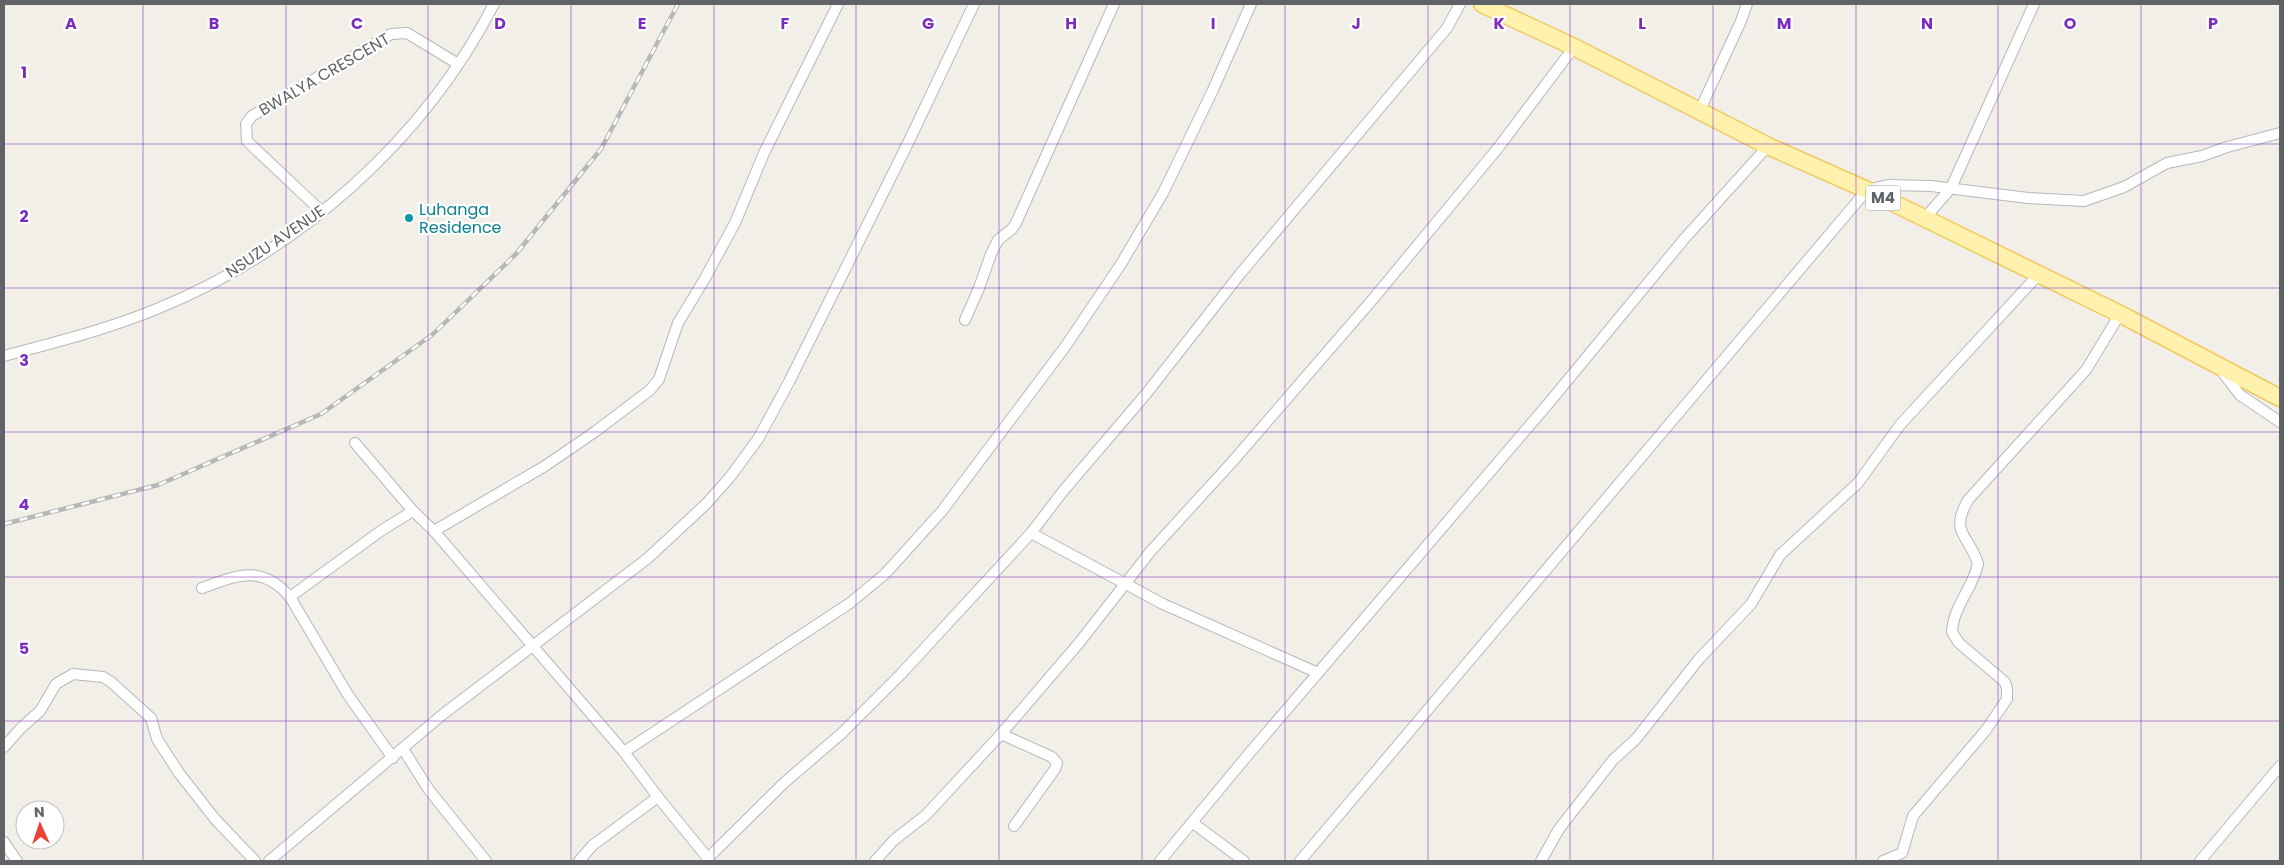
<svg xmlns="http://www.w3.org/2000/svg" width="2284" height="865" viewBox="0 0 2284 865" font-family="Poppins,sans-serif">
<rect width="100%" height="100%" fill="#f1efe8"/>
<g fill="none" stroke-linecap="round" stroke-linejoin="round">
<defs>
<g id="minor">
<path d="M1699,112L1741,21L1747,4"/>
<path d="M322,212L247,141L246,124L252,116L391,34L407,33L458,64"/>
<path d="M1925,218L1951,188L2034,4"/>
<path d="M965,320L979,288L991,254L998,240L1012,229L1016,223L1114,4"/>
<path d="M4,356C56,342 109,329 159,308C300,250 424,140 494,4"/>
<path d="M2220,369L2240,395L2280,422"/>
<path d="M355,443L413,511L434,531L624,752L658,797L710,861"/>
<path d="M434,531L545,466L596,431L650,390L659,379L678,323L704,280L735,223L764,153L838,4"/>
<path d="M1031,533L1163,604L1318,673"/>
<path d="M202,588C238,575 262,564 290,597L382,530L413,511"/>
<path d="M290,597L348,695L393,758"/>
<path d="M1001,734L1052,757L1057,763L1055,769L1014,826"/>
<path d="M4,747L21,728L40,711L56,684L73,674L103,677L111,682L151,718L157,739L179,773L215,819L255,861"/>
<path d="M403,749L429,790L486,861"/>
<path d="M624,752L850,603L885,574L942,511L1065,347L1121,264L1163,193L1212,92L1251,4"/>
<path d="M1193,823L1244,861"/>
<path d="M4,842L17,861"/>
<path d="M708,858L785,782L842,733L901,674L1031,533L1064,490L1146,394L1240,274L1447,28L1460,4"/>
<path d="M269,861L442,715L648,558L706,504L730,477L758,439L789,382L909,141L974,4"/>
<path d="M579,861L593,845L658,797"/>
<path d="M875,861L894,840L926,815L1001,734L1079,643L1150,552L1233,461L1373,299L1498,148L1574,47"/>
<path d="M1160,861L1247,756L1548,404L1685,238L1768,146"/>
<path d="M1300,861L1867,190L1888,185L1931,186L2028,198L2084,201L2124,187L2167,163L2202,156L2227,147L2280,133"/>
<path d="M1541,861L1559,829L1613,760L1636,739L1699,659L1751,604L1780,555L1858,483L1900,425L2038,275"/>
<path d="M1883,861L1902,853L1913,816L1986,730L2007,699V689L2005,682L1959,643L1952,632C1953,607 1973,588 1978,564C1969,534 1949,534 1968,500L2086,370L2120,314"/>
<path d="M2200,861L2280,766"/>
</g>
<path id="primary" d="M1482,4L1574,47L1768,146L1867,190L2120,314L2280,398"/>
</defs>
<use href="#minor" stroke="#b5b8bc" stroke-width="12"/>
<use href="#primary" stroke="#f2c960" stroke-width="19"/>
<use href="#minor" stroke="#fff" stroke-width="10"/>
<use href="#primary" stroke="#fff2af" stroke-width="16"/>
<defs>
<path id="rail" d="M4,524L158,485L321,414L432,335L516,254L601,149L678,4"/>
</defs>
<use href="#rail" stroke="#b6b7b8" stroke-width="4.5"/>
<use href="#rail" stroke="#fff" stroke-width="2.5" stroke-dasharray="8" stroke-linecap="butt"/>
</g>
<path fill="none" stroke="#7b2cbf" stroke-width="1" stroke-opacity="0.55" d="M143,4V861M286,4V861M428,4V861M571,4V861M714,4V861M856,4V861M999,4V861M1142,4V861M1285,4V861M1428,4V861M1570,4V861M1713,4V861M1856,4V861M1998,4V861M2141,4V861M4,144H2280M4,288H2280M4,432H2280M4,577H2280M4,721H2280"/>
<circle fill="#0f9aa8" stroke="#fff" stroke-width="2" cx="409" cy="218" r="5"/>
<g text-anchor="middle" stroke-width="4.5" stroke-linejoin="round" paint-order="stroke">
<rect fill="#fff" stroke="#8f9295" stroke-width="1" x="1865.5" y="185.5" width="35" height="25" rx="4"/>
<g font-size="15" font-weight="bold" fill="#5f6368">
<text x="1883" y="203">M4</text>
</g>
<g font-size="16" fill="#5f6368" stroke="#fff">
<text transform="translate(324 74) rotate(-30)" y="6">BWALYA CRESCENT</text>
<text transform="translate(275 241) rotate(-34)" y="6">NSUZU AVENUE</text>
</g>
<g font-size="16" fill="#0d838f" stroke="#fff" text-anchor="start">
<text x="419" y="215">Luhanga<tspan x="419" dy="18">Residence</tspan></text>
</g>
</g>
<g font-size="16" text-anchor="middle" font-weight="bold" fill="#7b2cbf" stroke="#fff" stroke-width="4.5" stroke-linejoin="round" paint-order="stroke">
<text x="71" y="29">A</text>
<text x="214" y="29">B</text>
<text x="357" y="29">C</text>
<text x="500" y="29">D</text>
<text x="642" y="29">E</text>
<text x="785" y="29">F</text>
<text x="928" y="29">G</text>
<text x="1071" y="29">H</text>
<text x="1213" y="29">I</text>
<text x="1356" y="29">J</text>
<text x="1499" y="29">K</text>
<text x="1642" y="29">L</text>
<text x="1784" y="29">M</text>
<text x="1927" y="29">N</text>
<text x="2070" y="29">O</text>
<text x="2213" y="29">P</text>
<text x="24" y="78">1</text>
<text x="24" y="222">2</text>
<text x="24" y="366">3</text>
<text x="24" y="510">4</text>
<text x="24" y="654">5</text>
</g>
<rect width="2284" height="865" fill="none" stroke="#5f6368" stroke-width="10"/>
<g transform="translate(40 825) rotate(357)"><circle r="24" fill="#ffffff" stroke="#bfc1c3"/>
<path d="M0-4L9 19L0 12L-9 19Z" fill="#ea4335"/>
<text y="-8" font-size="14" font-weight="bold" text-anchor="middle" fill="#5f6368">N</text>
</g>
</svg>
